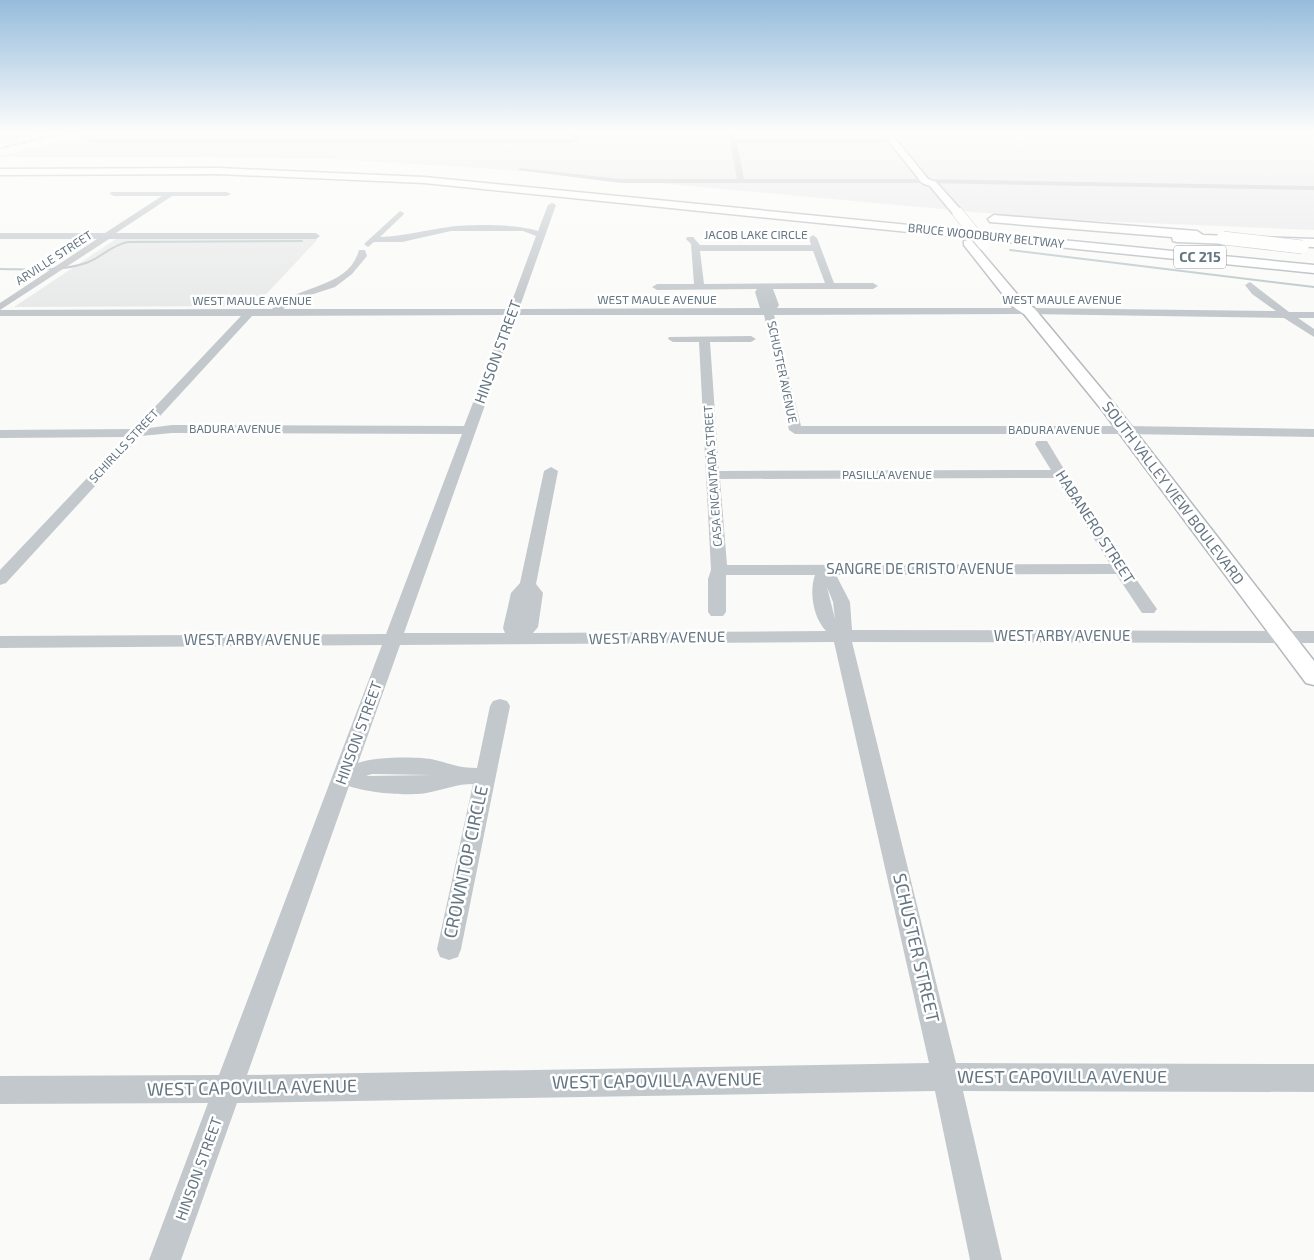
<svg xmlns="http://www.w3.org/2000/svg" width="1314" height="1260" viewBox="0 0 1314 1260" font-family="'Exo 2',sans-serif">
<rect width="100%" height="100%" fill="#fafaf8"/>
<g fill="#e8e9e9">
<path d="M0,131H52L0,143Z"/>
<path d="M99,131H1314V230L1050,219L526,171L333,159L195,157H0V156Z"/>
<path d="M116,239H318L255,306L14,307Z"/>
</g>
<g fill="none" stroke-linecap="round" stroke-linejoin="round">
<g stroke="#bbc7cb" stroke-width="2">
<path d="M1010,250L1314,287"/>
<path d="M0,269C27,269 60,272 86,263C101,258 111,245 128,242L302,241"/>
</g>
<defs>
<g id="major">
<path d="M881,131H889L928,179L936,182L962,211V215H954L930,186L922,183Z"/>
<path d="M968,240L972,241L1022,300L1034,308L1114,404L1314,661V685L1306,683L1102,410L1024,314L1012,306L964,245V241Z"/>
</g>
<g id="highway">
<path d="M218,168L424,177L1314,265V273L424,183L218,174L0,175V169Z"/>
<path d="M994,215L1197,231L1203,235L1314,239V247L1177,242L1173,241L1172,237L990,222L988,219Z"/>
</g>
</defs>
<use href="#major" stroke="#b5babe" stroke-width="3"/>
<use href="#highway" stroke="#b4b9bd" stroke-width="3"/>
<g fill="#c3c8cc" fill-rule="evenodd">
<path d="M574,131H580L577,141L574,143H91L88,141L91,139H571Z"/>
<path d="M728,131H734L736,139H893L896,141L893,143H737L744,179H925L1314,186V190L925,183H621L517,170L520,168L621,179H737Z"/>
<path d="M111,192H227L231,194L227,196H172L116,233H316L320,236L316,239H109L0,310L272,309C296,285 349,289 359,250H365L367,256L352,274L335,287L298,299L283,309H509L536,236L523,231H451L402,242H374L368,247L364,244L400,211L404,213L403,215L380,237C404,236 426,230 449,227C471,224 518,224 538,231L548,205L552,203L556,205L519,309L760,308L755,292L757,289L657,290L652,287L657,284H694L691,244L686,239L687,237H693L700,245H811L809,238L813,235L817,238L834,283H873L878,286L873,289H773L779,305L777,308H1029L1276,311L1252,294L1245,285L1250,282L1289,312H1314V318H1298L1314,329V337L1284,318L1029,314L774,315L801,426H1124L1314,429V437L1124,434H795L789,430L764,315H517L404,633H505L503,628L511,593L520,583L544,471L551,467L558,471L536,584L543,593L538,627L533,633L826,631C813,617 809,592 815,575H726V612L723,616H711L708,612V579L711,570L699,342H673L668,339L669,337L751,336L756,339L751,342H710L719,471L1051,470L1035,444L1037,441H1047L1094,519L1157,609L1154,613H1142L1116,574L836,575L850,602L852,630L1314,631V643L852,642L956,1063L1314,1064V1092L963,1091L1002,1260H970L935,1091L237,1103L181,1260H149L208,1103L0,1104V1076L219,1075L382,645L0,648V636L386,634L462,434L172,433L141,436L6,583L0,585V570L126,437L0,438V430L134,429L241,316H0V303L97,239H0V233H105L162,196H114L110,194ZM700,251H813L825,283L704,284ZM507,315L464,426L172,425L149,428L252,316ZM1056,478L1110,564L727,565L720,479ZM827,587L833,602L835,619ZM834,642L929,1063L247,1075L349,786C367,793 413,797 431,792C446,789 457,784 473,784L437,949L440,957L449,960L458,957L461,949L510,706L507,701L500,699L493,701L490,706L477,768C458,768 452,764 435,760C418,756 374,757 358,763L400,645ZM372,774L432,775H434L366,776Z"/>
</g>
<use href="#major" fill="#fff" fill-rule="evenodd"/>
<use href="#highway" fill="#fff" fill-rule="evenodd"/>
<defs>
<path id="rail" d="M0,148L72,131"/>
</defs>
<use href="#rail" stroke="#a2aab0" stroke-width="2"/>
<use href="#rail" stroke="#fff" stroke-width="1" stroke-dasharray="4.5" stroke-linecap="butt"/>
<defs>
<path id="major-bridge" d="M958,213L984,245"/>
<path id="highway-bridge" d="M1223,238L1302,247"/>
</defs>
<use href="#major-bridge" stroke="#b5babe" stroke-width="12" stroke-linecap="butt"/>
<use href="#highway-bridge" stroke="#b4b9bd" stroke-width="14" stroke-linecap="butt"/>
<use href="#major-bridge" stroke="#fff" stroke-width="11"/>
<use href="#highway-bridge" stroke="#fff" stroke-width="13"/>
</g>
<linearGradient id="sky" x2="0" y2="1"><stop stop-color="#96bcdc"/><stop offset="0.43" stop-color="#fdfdfc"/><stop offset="1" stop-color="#fdfdfc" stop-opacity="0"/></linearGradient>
<rect width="1314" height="307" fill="url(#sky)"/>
<g text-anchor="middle" stroke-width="5" stroke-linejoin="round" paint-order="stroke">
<g font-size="12" fill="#657683" stroke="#fff">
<text x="756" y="239">JACOB LAKE CIRCLE</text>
<text transform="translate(986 236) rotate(6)" y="4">BRUCE WOODBURY BELTWAY</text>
<text transform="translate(54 258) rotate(-33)" y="4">ARVILLE STREET</text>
<text x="657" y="304">WEST MAULE AVENUE</text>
<text x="1062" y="304">WEST MAULE AVENUE</text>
<text x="252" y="305">WEST MAULE AVENUE</text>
<text transform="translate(782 372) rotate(78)" y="4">SCHUSTER AVENUE</text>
<text x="235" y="433">BADURA AVENUE</text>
<text x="1054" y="434">BADURA AVENUE</text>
<text transform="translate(124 446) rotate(-47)" y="4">SCHIRLLS STREET</text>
<text x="887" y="479">PASILLA AVENUE</text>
<text transform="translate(713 476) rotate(-94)" y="4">CASA ENCANTADA STREET</text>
</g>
<rect fill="#fff" stroke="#939fa8" stroke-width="1" x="1174" y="245.5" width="52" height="23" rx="4"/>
<g font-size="14" font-weight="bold" fill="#657683">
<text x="1200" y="262">CC 215</text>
</g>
<g font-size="15" fill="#657683" stroke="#fff">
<text transform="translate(498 352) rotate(-70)" y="5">HINSON STREET</text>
<text transform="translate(1173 493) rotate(53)" y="5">SOUTH VALLEY VIEW BOULEVARD</text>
<text transform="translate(1095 527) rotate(57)" y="5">HABANERO STREET</text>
<text x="920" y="574">SANGRE DE CRISTO AVENUE</text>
<text x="1062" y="641">WEST ARBY AVENUE</text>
<text transform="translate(657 638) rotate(-1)" y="5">WEST ARBY AVENUE</text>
<text x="252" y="645">WEST ARBY AVENUE</text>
<text transform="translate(359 733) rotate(-70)" y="5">HINSON STREET</text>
<text transform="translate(199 1169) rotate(-70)" y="5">HINSON STREET</text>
</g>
<g font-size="18" fill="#657683" stroke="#fff">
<text transform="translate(466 862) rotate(-78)" y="6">CROWNTOP CIRCLE</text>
<text transform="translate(916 948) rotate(77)" y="6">SCHUSTER STREET</text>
<text x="1062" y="1083">WEST CAPOVILLA AVENUE</text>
<text transform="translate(657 1081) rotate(-1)" y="6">WEST CAPOVILLA AVENUE</text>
<text transform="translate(252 1088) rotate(-1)" y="6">WEST CAPOVILLA AVENUE</text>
</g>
</g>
</svg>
